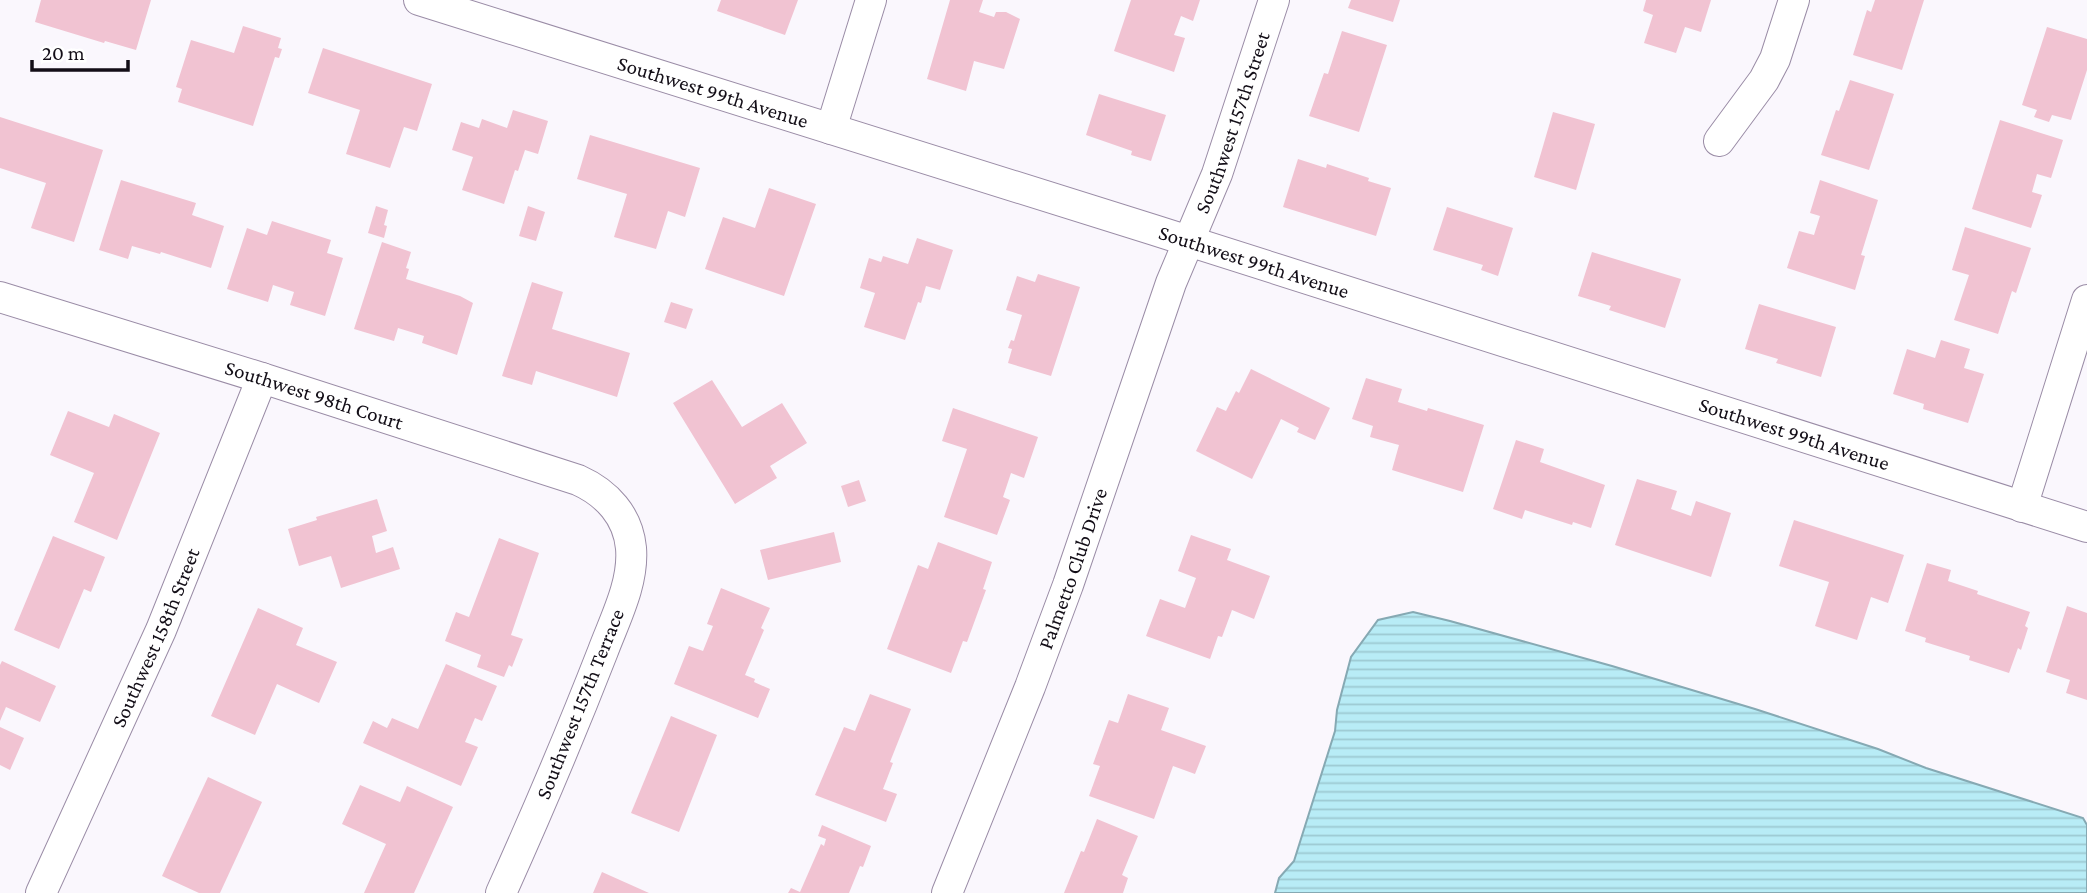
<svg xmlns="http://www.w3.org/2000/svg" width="2087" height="893" viewBox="0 0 2087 893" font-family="'Crimson Pro',serif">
<defs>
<pattern id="water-rules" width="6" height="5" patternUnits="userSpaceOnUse" patternTransform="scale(1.75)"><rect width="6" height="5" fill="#b8ecf6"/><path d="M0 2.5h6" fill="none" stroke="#9dc9d2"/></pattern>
</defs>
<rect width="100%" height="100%" fill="#faf7fd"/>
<path fill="url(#water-rules)" stroke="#86a9b3" stroke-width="2" d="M1413,612L1450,621L1612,666L1755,709L1878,749L1926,768L2083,818L2087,825V893H1275L1279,878L1294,861L1335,731L1337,710L1351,657L1378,620Z"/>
<g fill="#f1c3d2">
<path d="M41,0H151L136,50L105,41L104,43L35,22Z"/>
<path d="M721,0H798L785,35L717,11Z"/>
<path d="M950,0H983L979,12L994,17L996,12H1006L1020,19L1004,69L974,61L966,91L927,79Z"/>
<path d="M1131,0H1200L1193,21L1181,16L1174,35L1185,38L1174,72L1114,51Z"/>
<path d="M1351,0H1400L1393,22L1348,8Z"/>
<path d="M1646,0H1711L1701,32L1685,27L1676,53L1644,43L1653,15L1643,11Z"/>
<path d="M1875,0H1924L1902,70L1853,55L1867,10L1871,12Z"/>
<path d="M243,26L281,38L278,48L282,49L279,58L275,57L253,126L178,102L182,89L176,87L191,40L234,53Z"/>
<path d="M2047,27L2087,39V70L2071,120L2052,115L2049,122L2034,117L2037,110L2022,105Z"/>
<path d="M1342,31L1387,45L1359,132L1309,116L1324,73L1328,74Z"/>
<path d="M323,48L432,84L417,131L404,127L390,168L346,154L360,110L308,93Z"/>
<path d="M1850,80L1894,94L1869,170L1821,155L1836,110L1839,111Z"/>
<path d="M1099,94L1166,115L1151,161L1131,155L1132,151L1086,135Z"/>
<path d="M513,110L548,121L538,154L525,150L518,171L515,170L504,204L462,190L473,157L452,150L461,122L479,128L482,119L507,128Z"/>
<path d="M1553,112L1595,124L1576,190L1534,177Z"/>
<path d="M0,117L103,150L74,242L31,228L46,183L0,168Z"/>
<path d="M2000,120L2063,140L2051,178L2037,174L2032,192L2042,195L2031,228L1972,209Z"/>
<path d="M590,135L700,168L685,217L668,211L656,249L614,237L627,194L577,179Z"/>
<path d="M1298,159L1326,168L1327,164L1369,178L1368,181L1391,188L1376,236L1283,207Z"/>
<path d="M121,180L196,203L192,215L224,226L211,268L161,252L160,254L132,246L128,259L99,250Z"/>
<path d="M1820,180L1878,200L1861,255L1865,256L1855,290L1787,268L1799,231L1814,235L1820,216L1810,213Z"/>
<path d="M769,188L816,204L784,296L705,269L723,217L755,228Z"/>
<path d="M376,206L388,210L384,225L387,226L384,238L368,233Z"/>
<path d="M528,206L545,212L536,241L519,236Z"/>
<path d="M1447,207L1513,228L1498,276L1481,270L1483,265L1433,250Z"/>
<path d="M272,221L331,240L327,253L343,258L325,316L290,305L294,292L273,285L268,302L227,289L247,228L267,235Z"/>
<path d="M1965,227L2031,248L2016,293L2012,291L1998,334L1954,320L1969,275L1952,270Z"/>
<path d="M917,238L953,250L940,290L926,286L921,303L918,302L905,340L864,327L875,293L860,288L869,258L881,262L883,256L908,264Z"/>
<path d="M382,242L411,252L406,268L409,269L406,279L460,296L473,303L457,355L422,343L424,336L398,328L394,341L354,329Z"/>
<path d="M1592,252L1681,279L1665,328L1609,310L1611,306L1578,296Z"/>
<path d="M1038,274L1080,287L1051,376L1008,363L1012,349L1008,348L1011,340L1014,341L1022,315L1006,310L1017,276L1035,282Z"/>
<path d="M532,282L563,292L552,329L630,353L617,397L536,371L532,385L502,376Z"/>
<path d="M671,302L693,309L686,329L664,322Z"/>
<path d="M1759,304L1836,327L1821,377L1776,363L1778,359L1745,349Z"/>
<path d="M1941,340L1970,349L1964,368L1984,374L1968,423L1923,409L1924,404L1893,394L1907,349L1935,358Z"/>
<path d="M1251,369L1330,408L1315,440L1297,432L1299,428L1281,419L1252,479L1196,451L1217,407L1226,411L1236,391L1239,393Z"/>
<path d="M1366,378L1402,389L1398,402L1427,411L1428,408L1484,425L1463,492L1392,470L1399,445L1370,437L1373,426L1352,419Z"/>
<path d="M712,380L742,427L782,403L807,443L770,466L777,478L735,504L673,403Z"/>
<path d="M953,408L1038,437L1024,478L1011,473L1003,497L1010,500L997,535L944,517L967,449L942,441Z"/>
<path d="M68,411L109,427L114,414L160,433L117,540L74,522L94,473L50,455Z"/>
<path d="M1516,440L1544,449L1540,462L1605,485L1591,528L1573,522L1572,525L1525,510L1522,519L1493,509Z"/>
<path d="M1637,479L1677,491L1671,509L1691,516L1696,501L1731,513L1711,577L1615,545Z"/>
<path d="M859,480L866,501L848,507L841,486Z"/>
<path d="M377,499L387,531L372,536L376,553L393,547L400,569L341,588L331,556L299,566L288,529L317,520L316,517Z"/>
<path d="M1794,520L1904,555L1888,603L1871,597L1857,640L1815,626L1829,582L1779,566Z"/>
<path d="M834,532L841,562L768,580L760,550Z"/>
<path d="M1191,535L1231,549L1227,560L1270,576L1254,619L1232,610L1222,637L1218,636L1210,659L1146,636L1160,599L1185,608L1196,578L1178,571Z"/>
<path d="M53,536L105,557L91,592L84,589L59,649L14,630Z"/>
<path d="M499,538L539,553L511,635L523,639L512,667L509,665L504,677L477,667L481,655L445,641L456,612L469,617Z"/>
<path d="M938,542L992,562L983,589L986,590L967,642L963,641L951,673L887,649L918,565L928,569Z"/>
<path d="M1927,563L1951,570L1948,581L1978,591L1977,594L2030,612L2025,626L2028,628L2021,650L2018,648L2009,673L1969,660L1970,656L1925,642L1926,638L1905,631Z"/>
<path d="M721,588L770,608L761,628L764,630L745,675L755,679L754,682L770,689L758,718L674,684L689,646L703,651L713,626L707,624Z"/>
<path d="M2067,606L2087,613V700L2066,693L2070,680L2046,672Z"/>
<path d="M258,608L303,628L296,645L337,662L319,703L277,684L255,735L211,716Z"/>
<path d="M2,661L56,686L40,722L6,707L0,721V665Z"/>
<path d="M446,664L497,686L482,721L475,718L465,742L478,747L461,786L363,743L373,721L387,728L392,718L418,729Z"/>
<path d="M870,694L911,709L890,762L893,763L883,789L897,794L886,822L815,795L844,727L855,731Z"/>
<path d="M1128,694L1169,708L1161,730L1206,746L1195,774L1173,766L1154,819L1089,796L1100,766L1093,764L1109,720L1118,723Z"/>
<path d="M671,716L717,735L679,832L631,813Z"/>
<path d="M0,727L24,738L10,770L0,765Z"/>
<path d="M208,777L262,802L220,893H199L162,876Z"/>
<path d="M360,785L400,802L407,786L453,807L414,893H364L386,844L342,824Z"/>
<path d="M1097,819L1138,836L1122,875L1128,878L1123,893H1064L1081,851L1084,852Z"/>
<path d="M822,825L871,846L863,867L860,866L849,893H788L791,888L800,892L821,844L824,846L826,839L818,836Z"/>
<path d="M602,872L649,893H593Z"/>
</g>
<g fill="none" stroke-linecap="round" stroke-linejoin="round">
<defs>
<g id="minor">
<path id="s1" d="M419,0L1154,230L2087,527"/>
<path d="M831,129L871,0"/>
<path d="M1719,141L1764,80L1775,59L1794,0"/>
<path id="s2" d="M0,297L262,378L578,480C607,493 628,516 631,548C634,583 615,619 603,651C571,733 537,813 501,893"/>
<path d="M2022,507L2087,300"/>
<path id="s3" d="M41,893L161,630L262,378"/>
<path id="s4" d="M947,893L1030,687L1068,585L1171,283L1217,174L1274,0"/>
</g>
</defs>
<use href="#minor" stroke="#9a8ca6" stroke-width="32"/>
<use href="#minor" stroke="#fff" stroke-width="30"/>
</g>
<g text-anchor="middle" stroke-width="7" stroke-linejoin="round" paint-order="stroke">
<g font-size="21" fill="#130e17" stroke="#fff">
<text dy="7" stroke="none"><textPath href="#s1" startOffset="308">Southwest 99th Avenue</textPath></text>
<text dy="7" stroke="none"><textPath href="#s4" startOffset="822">Southwest 157th Street</textPath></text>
<text dy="7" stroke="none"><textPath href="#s1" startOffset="875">Southwest 99th Avenue</textPath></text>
<text dy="7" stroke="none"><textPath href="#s2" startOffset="329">Southwest 98th Court</textPath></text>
<text dy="7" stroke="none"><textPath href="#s1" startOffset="1442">Southwest 99th Avenue</textPath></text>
<text dy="7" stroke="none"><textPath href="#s4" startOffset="348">Palmetto Club Drive</textPath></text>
<text dy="7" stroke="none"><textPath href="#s3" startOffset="280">Southwest 158th Street</textPath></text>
<text transform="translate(580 704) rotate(-68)" y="7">Southwest 157th Terrace</text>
</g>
</g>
<path d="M32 60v10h96v-10" fill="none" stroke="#130e17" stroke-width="3.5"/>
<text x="42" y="60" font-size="21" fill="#130e17" stroke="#ffffff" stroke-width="5" paint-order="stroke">20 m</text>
</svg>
